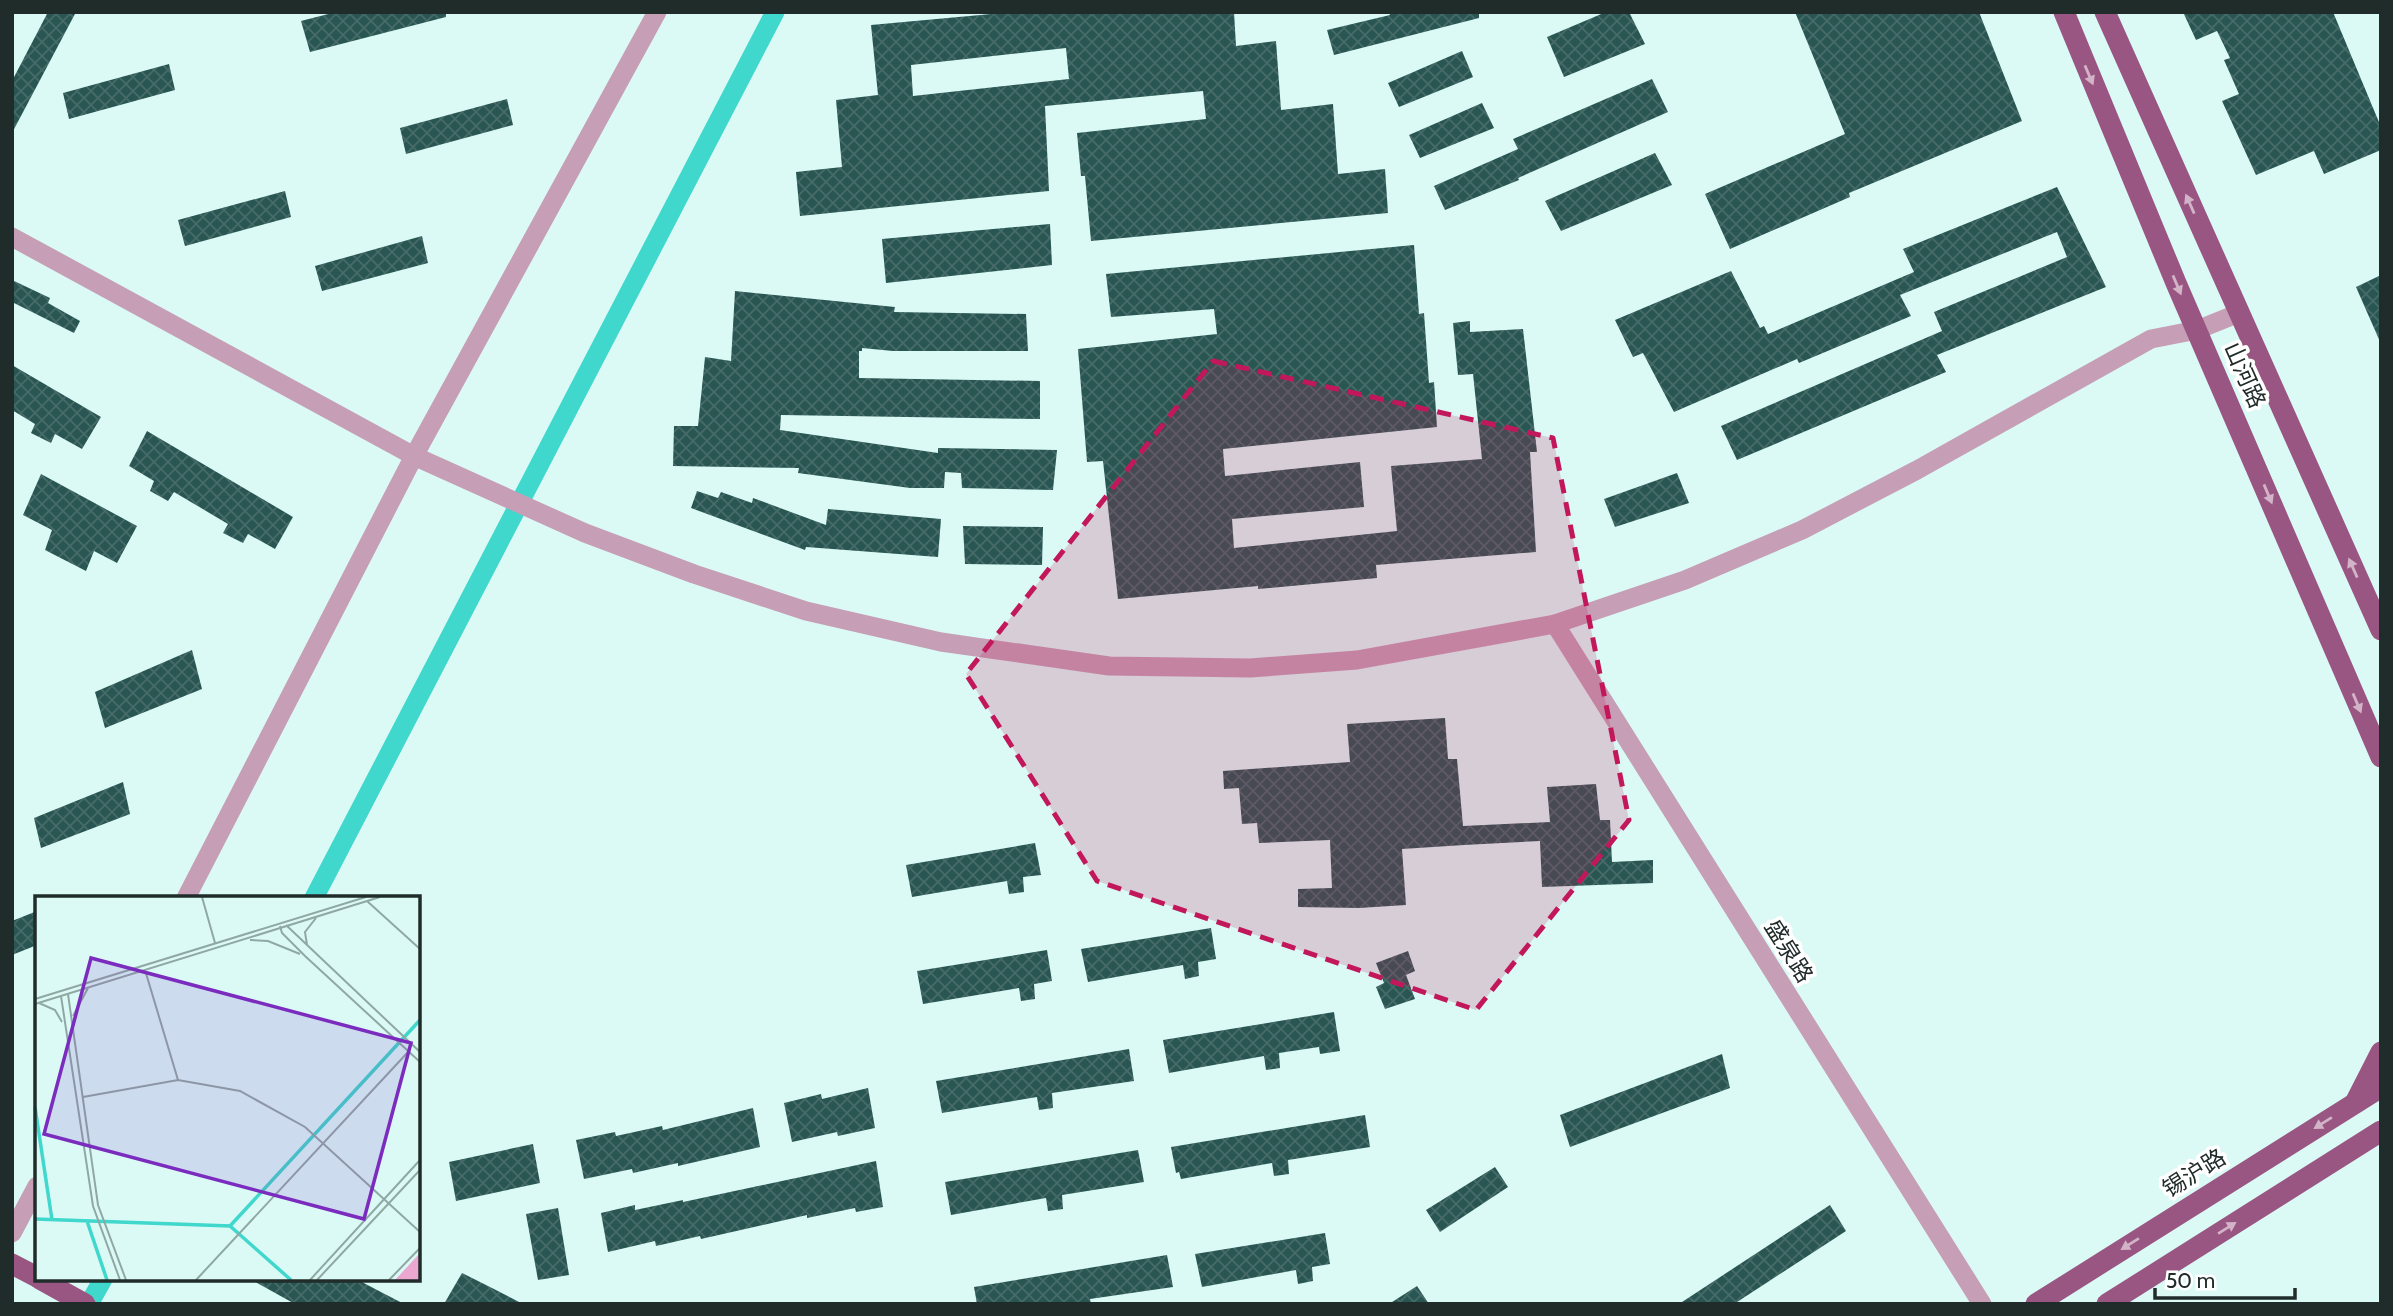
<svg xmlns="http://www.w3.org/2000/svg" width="2393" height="1316" viewBox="0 0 2393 1316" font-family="Cabin,'Noto Sans SC',sans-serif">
<defs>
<pattern id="building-cross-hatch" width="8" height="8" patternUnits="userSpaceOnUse" patternTransform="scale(1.75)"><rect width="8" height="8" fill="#295652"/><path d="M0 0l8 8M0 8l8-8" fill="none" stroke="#466b68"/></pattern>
</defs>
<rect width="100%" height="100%" fill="#dbfaf6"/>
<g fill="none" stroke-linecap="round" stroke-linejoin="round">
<g stroke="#40d7cc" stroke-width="19">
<path d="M314,898L775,12"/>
<path d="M89,1304L103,1279"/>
</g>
</g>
<g fill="url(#building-cross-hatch)" fill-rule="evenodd">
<path d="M48,12H76L12,133V81Z"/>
<path d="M336,12H446V17L310,52L301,21Z"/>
<path d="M1013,12H1234L1236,46L1276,41L1281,110L1333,104L1338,174L1385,169L1388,213L1091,241L1085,176H1081L1077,133L1206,119L1203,91L1045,106L1049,191L800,216L796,172L842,167L836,100L878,95L871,25ZM1066,48L1069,79L913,96L911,65Z"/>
<path d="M1389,12H1479V18L1334,55L1327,30L1390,15Z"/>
<path d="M1606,12H1629L1645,44L1564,77L1547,37Z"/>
<path d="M1795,12H1979L2022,121L1849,193L1850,197L1730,249L1705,194L1845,134Z"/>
<path d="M2183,12H2333L2381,127V150L2324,174L2314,151L2256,175L2222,101L2239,94L2224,60L2230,58L2217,31L2196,40Z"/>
<path d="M1462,51L1473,77L1399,107L1388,83Z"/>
<path d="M169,64L175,90L69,119L63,93Z"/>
<path d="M1652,79L1668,112L1518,178L1519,180L1445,210L1434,186L1518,149L1513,139Z"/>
<path d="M507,99L513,125L406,154L400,128Z"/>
<path d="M1482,103L1494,128L1420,158L1409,135Z"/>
<path d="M1655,153L1672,185L1561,231L1545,201Z"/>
<path d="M2057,187L2106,287L1937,355L1946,372L1737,460L1721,426L1942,331L1934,312L2067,257L2057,232L1900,295L1911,316L1799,363L1797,359L1674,412L1643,353L1633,357L1615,320L1731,271L1760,328L1764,326L1768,334L1914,272L1903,249Z"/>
<path d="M285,191L291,217L185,246L178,220Z"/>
<path d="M1050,224L1052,265L886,283L882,239Z"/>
<path d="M422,236L428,263L322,291L315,266Z"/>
<path d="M1414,245L1419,314L1424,313L1429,383L1434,382L1437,427L1223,449L1225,476L1360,462L1364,507L1232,519L1234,548L1397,531L1391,466L1482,459L1473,374L1458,375L1453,323L1470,321V332L1523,329L1537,452H1530L1536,552L1376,565L1377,578L1258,589V586L1118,599L1103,461L1087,462L1078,349L1217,334L1214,309L1111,317L1106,274Z"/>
<path d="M2381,275V344L2356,287Z"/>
<path d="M12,280L50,298L48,303L80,321L74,333L12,302Z"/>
<path d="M735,291L895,307L894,312L1026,314L1028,351H893L862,348V351H859V378L1040,381V419L781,415L780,430L938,453V448L1057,450L1053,490L962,488L961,473L945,472L944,488H910L798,473L799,468L673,466L674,426H698L705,357L731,361Z"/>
<path d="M12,365L101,417L82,449L55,434L51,443L31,433L35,424L12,410Z"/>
<path d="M147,431L293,517L275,549L248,534L243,543L223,533L228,524L174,492L168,501L150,491L154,481L129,466Z"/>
<path d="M1677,473L1689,503L1615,527L1604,499Z"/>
<path d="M41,474L137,526L117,563L94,551L86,571L45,550L52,530L23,515Z"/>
<path d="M697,491L718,498L721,492L752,503L753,498L826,525L828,509L941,519L938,557L806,547L805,550L691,508Z"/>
<path d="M963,526L1043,527L1042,565L965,564Z"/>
<path d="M192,650L202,689L105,728L95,692Z"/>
<path d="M1445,718L1448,759H1457L1463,826L1550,822L1547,787L1596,784L1600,820H1610L1612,862L1653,860V883L1542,887L1540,841L1464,845L1402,849L1406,905L1359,908L1298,907V889L1332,888L1330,840L1259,843L1257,823L1242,824L1239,788L1224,789L1223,771L1350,762L1347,724Z"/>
<path d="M123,782L130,814L41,848L34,818Z"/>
<path d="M1035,843L1041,875L1023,877L1024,892L1009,894L1007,881L912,897L906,865Z"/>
<path d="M37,911V945L12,955V921Z"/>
<path d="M1211,928L1216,959L1198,962L1199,976L1185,979L1183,965L1088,982L1081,949Z"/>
<path d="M1047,950L1052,981L1034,984L1035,999L1021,1001L1019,988L923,1004L917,971Z"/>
<path d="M1408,951L1415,971L1406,975L1415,999L1385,1009L1376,987L1384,983L1376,963Z"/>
<path d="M1334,1012L1340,1051L1320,1054L1319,1047L1279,1053L1280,1068L1266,1070L1264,1056L1169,1073L1163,1040Z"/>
<path d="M1129,1049L1134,1081L1052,1093L1053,1108L1039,1110L1037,1097L942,1113L936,1081Z"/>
<path d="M1722,1054L1730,1088L1570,1147L1560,1115Z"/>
<path d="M868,1088L875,1128L838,1136L837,1132L792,1142L784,1103L821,1094L822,1099Z"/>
<path d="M753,1108L760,1147L678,1166V1163L633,1173L632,1169L584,1179L576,1140L615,1132L616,1136L662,1126L663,1130Z"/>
<path d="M1365,1115L1370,1147L1288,1160L1289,1174L1274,1176L1272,1163L1181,1179L1179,1172L1176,1173L1171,1147Z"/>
<path d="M533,1144L540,1183L456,1201L449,1162Z"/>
<path d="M1138,1150L1144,1182L1062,1195L1063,1209L1048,1211L1046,1198L951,1215L945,1182Z"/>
<path d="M876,1161L883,1207L856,1212L855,1208L807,1218V1215L701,1239L700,1236L656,1246L655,1241L608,1252L601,1213L635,1205V1210L683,1200V1202Z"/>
<path d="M1495,1167L1508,1187L1440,1232L1426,1210Z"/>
<path d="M1830,1205L1846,1231L1734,1304H1679Z"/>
<path d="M558,1208L569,1275L538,1280L526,1214Z"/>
<path d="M1325,1233L1330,1264L1312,1267L1313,1281L1298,1284L1296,1270L1202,1287L1195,1254Z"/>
<path d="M1167,1255L1173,1287L1090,1299L1091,1304H977L974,1287Z"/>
<path d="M462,1273L492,1288L523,1304H444Z"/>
<path d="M250,1279H356L404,1304H295Z"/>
<path d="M1417,1286L1429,1304H1389Z"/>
</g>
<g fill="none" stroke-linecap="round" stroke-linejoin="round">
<g stroke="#c69eb5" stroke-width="19">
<path d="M12,237L414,456L585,533L694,574L806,611L941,642L1109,666L1250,668L1357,660L1555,624L1685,580L1802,530L1917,470L2151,339L2197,330L2239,313"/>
<path d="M1555,624L1982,1304"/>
<path d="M186,898L414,456L657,12"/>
<path d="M12,1233L37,1186"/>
</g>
<g stroke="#9a5682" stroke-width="21">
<path d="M2064,12L2176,283L2381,757"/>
<path d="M2105,12L2381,630"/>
<path d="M2355,1103L2381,1052"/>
<path d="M12,1264L37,1277"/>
<path d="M40,1279L85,1304"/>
<path d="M2036,1304L2381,1087"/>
<path d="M2107,1304L2381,1131"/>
</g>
</g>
<defs><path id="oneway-solid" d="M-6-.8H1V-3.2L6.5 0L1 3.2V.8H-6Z" transform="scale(1.75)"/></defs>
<g fill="#d2b3c7">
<use href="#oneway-solid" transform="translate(2089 75) rotate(67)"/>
<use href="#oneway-solid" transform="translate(2190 204) rotate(-114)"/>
<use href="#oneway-solid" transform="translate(2177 285) rotate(67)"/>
<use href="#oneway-solid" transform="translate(2268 494) rotate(67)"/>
<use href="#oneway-solid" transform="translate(2353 568) rotate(-114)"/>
<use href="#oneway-solid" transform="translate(2357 703) rotate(67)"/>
<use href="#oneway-solid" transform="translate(2323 1123) rotate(148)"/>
<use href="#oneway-solid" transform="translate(2227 1228) rotate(-32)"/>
<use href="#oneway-solid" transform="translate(2130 1244) rotate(148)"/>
</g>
<path fill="#c2185b" fill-opacity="0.2" stroke="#c2185b" stroke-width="5" stroke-dasharray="14 9" stroke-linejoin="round" d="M1213,361L1553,438L1629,820L1476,1010L1097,881L966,674Z"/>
<g text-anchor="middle" stroke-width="7" stroke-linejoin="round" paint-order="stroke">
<g font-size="23" fill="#202c2a" stroke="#fff">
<text transform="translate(2245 375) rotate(66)" y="8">山河路</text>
<text transform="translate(1789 951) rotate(58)" y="8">盛泉路</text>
<text transform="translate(2194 1173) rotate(-32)" y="8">锡沪路</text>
</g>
</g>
<g transform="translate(35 896)">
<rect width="385" height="385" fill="#dbfaf6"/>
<path d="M385,357V384H360Z" fill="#eaa7d0"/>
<path fill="none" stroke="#40d7cc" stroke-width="3.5" d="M0,211L17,324M0,323L195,330L256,384M52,325L72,384M195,330L385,124"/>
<path fill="none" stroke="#90a8a4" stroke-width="2" d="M167,1L180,47M332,5L385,53M251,29L385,156M245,30L247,37L270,60L385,166M215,44L233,45L265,58M272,49L270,36L281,22M110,74L143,184M33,98L63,309L91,384M26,100L58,310L85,384M0,103L331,1M4,107L20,114L27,126M0,108L345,1M38,120L53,92M48,201L143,184L205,195L270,231L385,336M161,384L374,155M275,384L385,264M282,384L385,274M354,384L385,352"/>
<path fill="#7b2cbf" fill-opacity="0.15" stroke="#7b2cbf" stroke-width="3.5" d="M56,62L376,147L329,323L9,238Z"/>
<rect width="385" height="385" fill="none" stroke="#202c2a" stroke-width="3.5"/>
</g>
<rect width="2393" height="1316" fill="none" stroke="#202c2a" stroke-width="28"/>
<path d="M2155 1288v10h140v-10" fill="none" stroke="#202c2a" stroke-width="3.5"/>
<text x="2166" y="1288" font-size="21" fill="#202c2a" stroke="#ffffff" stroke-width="5" paint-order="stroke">50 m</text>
</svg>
